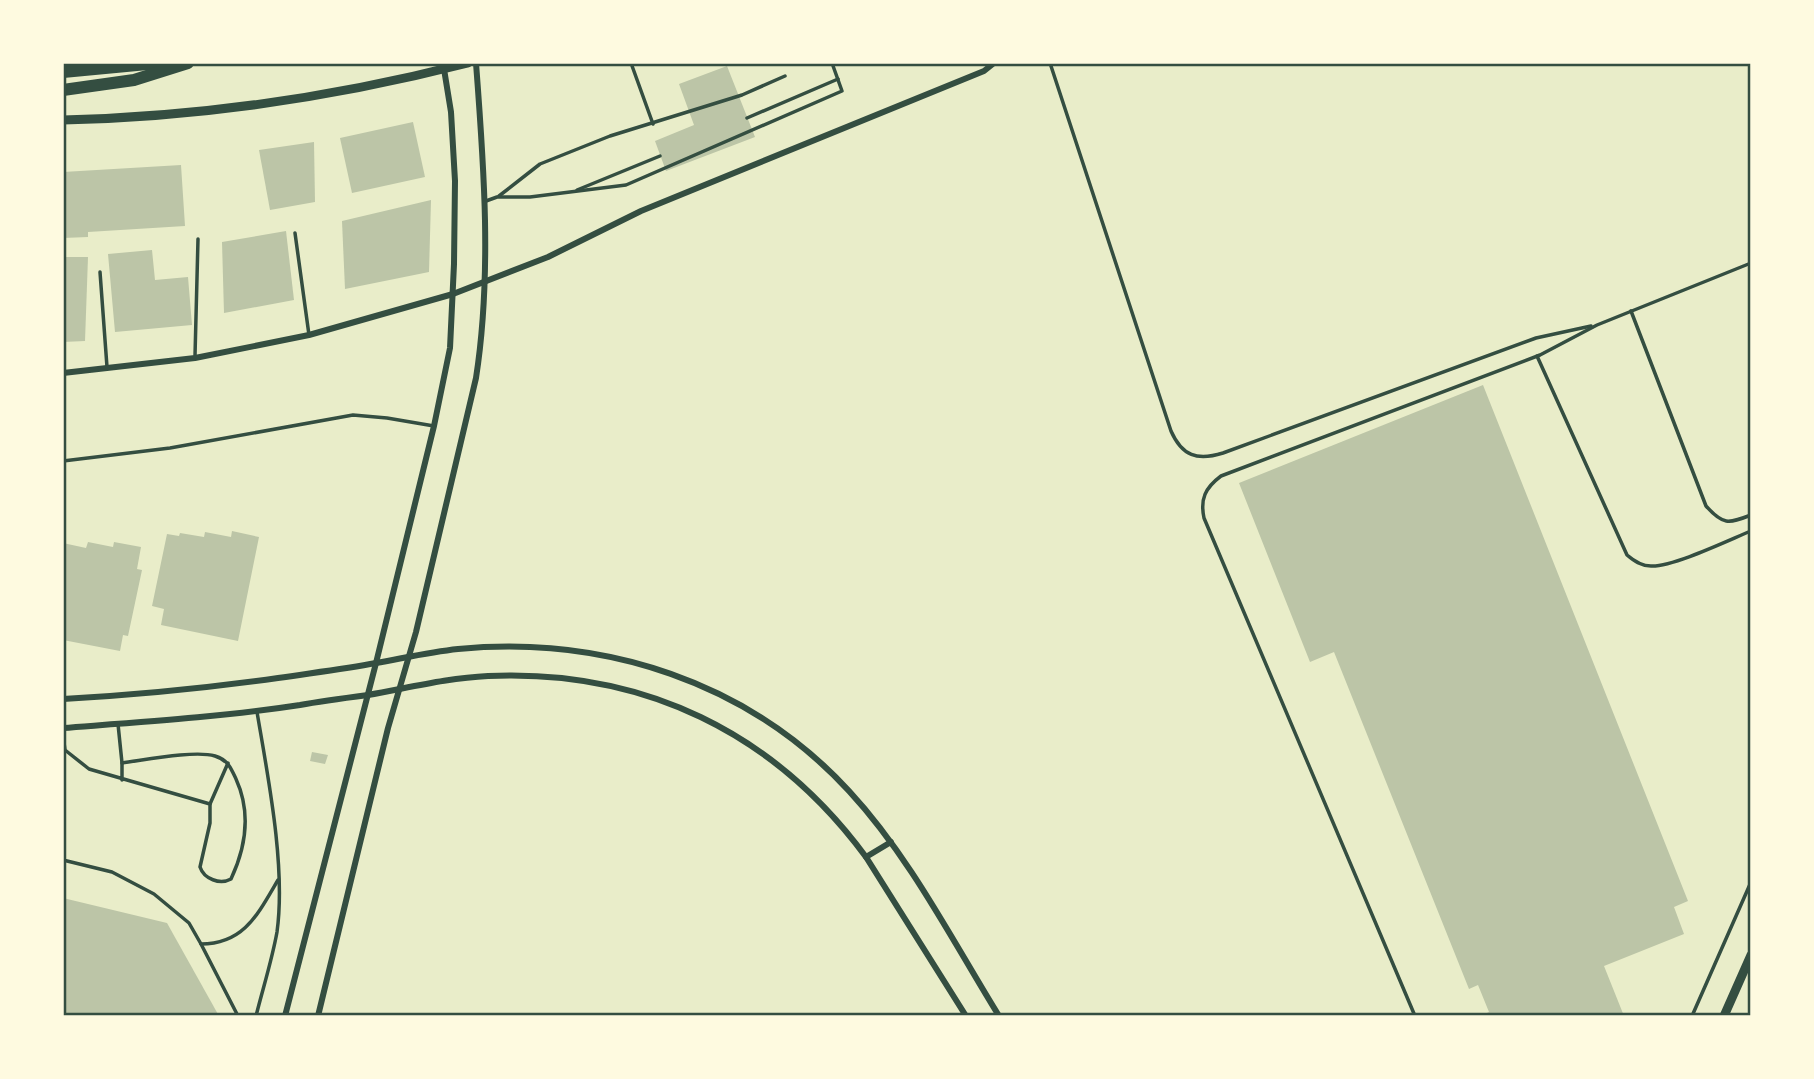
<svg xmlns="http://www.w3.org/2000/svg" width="1814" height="1079" viewBox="0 0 1814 1079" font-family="'Nunito Sans',sans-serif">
<rect width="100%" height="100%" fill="#e9edc9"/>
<g fill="#bcc5a7">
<path d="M727,66L755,137L666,171L655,141L694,125L679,84Z"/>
<path d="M413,122L425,177L352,193L340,138Z"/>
<path d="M314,142L315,202L270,210L259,150Z"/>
<path d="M181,165L185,226L88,232V237L63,238V172Z"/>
<path d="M431,200L429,272L345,289L342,221Z"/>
<path d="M286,231L294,300L224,313L222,242Z"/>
<path d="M152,250L155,280L188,277L192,325L115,332L108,254Z"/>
<path d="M63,257H88L85,341L63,342Z"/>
<path d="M1483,385L1688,901L1674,907L1684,934L1604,966L1624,1016H1480L1489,1012L1478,985L1469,989L1334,652L1310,662L1239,483Z"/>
<path d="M232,531L259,537L238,641L161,625L164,609L152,606L167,534L179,536L180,533L204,537L205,532L231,537Z"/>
<path d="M88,542L113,547L114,542L141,547L137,569L142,570L128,636L123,635L120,651L63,640V543L86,548Z"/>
<path d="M312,752L328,755L325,764L310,761Z"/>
<path d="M63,898L167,923L219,1016H63Z"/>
</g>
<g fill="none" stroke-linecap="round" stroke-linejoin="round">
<g stroke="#344e41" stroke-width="3.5">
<path d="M631,63L653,124"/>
<path d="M1050,63L1171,431C1182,456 1197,461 1223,453L1536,338L1591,326"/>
<path d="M747,118L838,79"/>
<path d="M577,190L660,156"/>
<path d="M499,196L540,164L610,136L742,95L785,76"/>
<path d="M486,201L497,197H530L626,185L842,91L832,63"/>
<path d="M295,233L309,335"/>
<path d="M100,272L107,367"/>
<path d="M1631,311L1706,506C1723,525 1728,524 1751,515"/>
<path d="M195,356L198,239"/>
<path d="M1537,356L1627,555C1634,561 1641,566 1651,566C1673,567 1729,540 1751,531"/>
<path d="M63,461L170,448L353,415L387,418L434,426"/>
<path d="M118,724L122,763"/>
<path d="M63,735L65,750L89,769L210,804V823L200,867C204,879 220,885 231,879C246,847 251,812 236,779C231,768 228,760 215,756C195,750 145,760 122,763V780"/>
<path d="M210,804L228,763"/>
<path d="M63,860L112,872L154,894L189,923L201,944C244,944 258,914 278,880"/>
<path d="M201,944L238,1016"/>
<path d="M256,1016C263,988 272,960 277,932C286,867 268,777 257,712"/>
<path d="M1415,1016L1204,518C1200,499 1205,488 1221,476L1540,355L1597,325L1751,263"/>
<path d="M1692,1016L1751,882"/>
</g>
<g stroke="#344e41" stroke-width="6">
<path d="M63,373L195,358L309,335L453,294L548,257L641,211L984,71L994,63"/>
<path d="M63,699C135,695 207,688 278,678C311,673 344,669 376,663C404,658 430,652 458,649C604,635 749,682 849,791C910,857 952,940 999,1016"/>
<path d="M63,728C142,722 222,717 300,705C322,701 345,698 368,695C408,688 447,678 488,676C643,669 774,732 866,857L966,1016"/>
<path d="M866,857L891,842"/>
<path d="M285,1016L376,663L434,426L450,348L454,264L455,181L451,112L444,69"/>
<path d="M318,1016L388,728L416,632L476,378C492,275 484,167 476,63"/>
</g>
<g stroke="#344e41" stroke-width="9">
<path d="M63,120C200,117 335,97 468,63"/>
<path d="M1724,1016L1751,955"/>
</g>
<g stroke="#344e41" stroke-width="12">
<path d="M63,72L158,63"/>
<path d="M63,90L134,80L188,63"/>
</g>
</g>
<rect width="1814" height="1079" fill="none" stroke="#fefae0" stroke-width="130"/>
<rect x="65" y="65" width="1684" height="949" fill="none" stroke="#344e41" stroke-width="2.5"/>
</svg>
